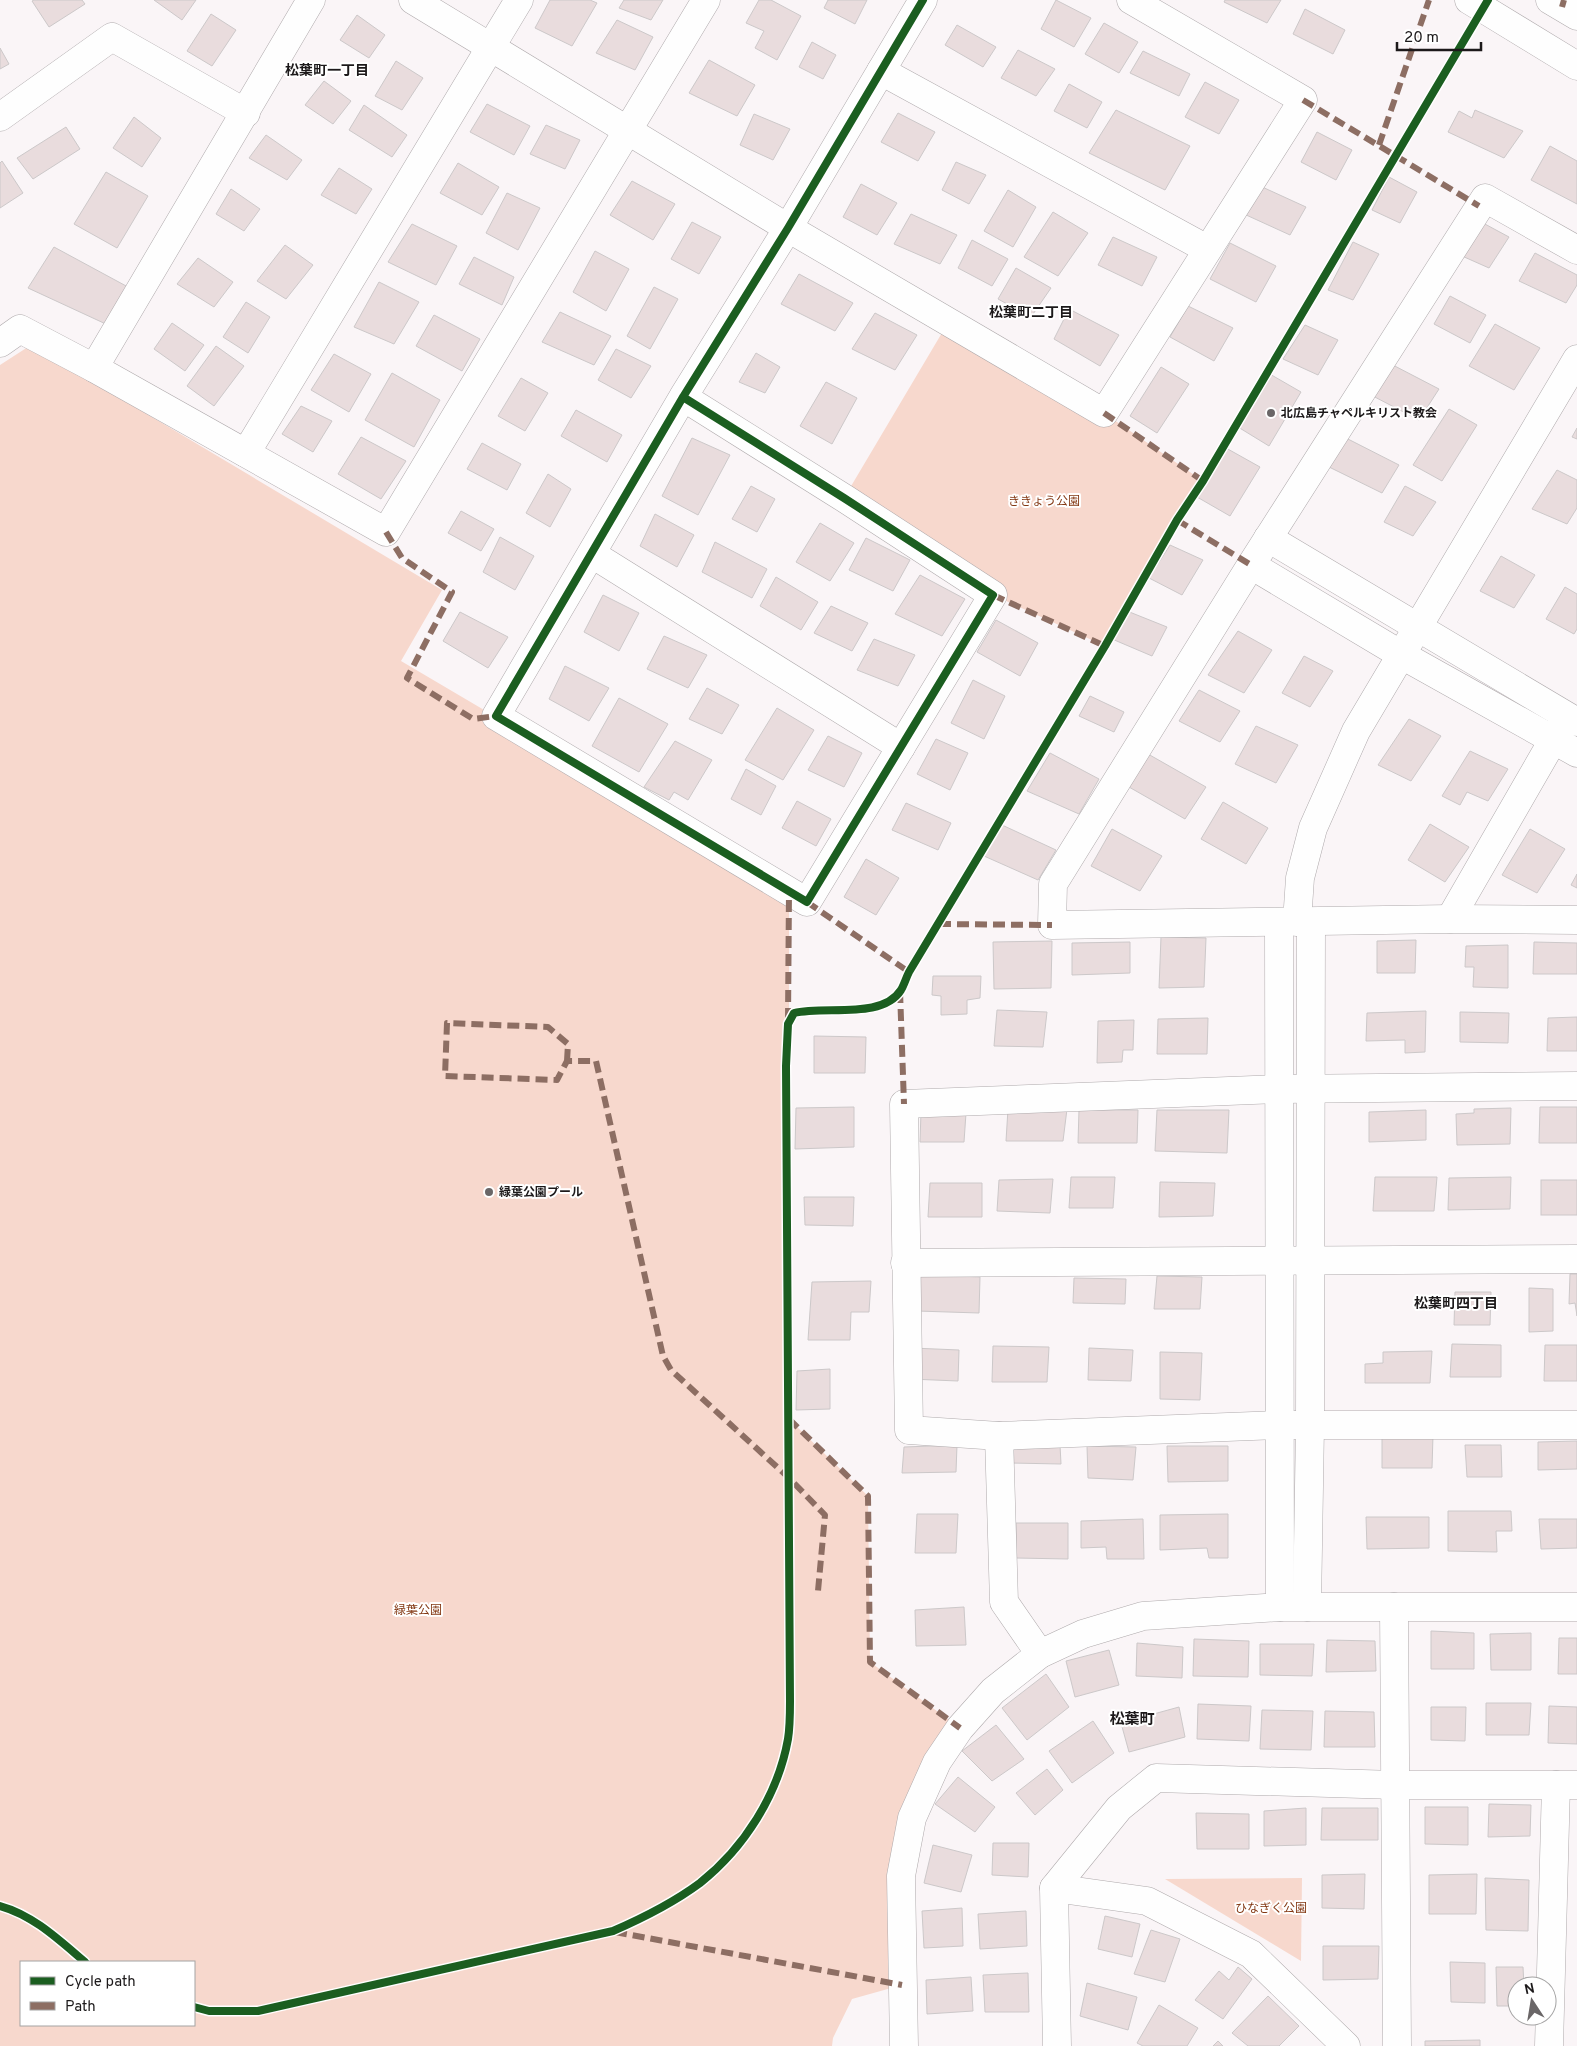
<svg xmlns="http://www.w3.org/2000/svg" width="1577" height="2046" viewBox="0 0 1577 2046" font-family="Overpass,'Noto Sans JP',sans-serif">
<rect width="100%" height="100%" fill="#faf5f7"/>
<g fill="#f7d8cd" fill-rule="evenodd">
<path d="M949,321L1104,413L1203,481L1177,520L1105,646L993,595L844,498Z"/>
<path d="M31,345L442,590L401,661L789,890V1419L868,1496L870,1662L960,1728L912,1818L902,1985L852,1999L833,2038L832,2046H0V365ZM21,1962H194V2025H21Z"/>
<path d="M1302,1878L1301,1961L1165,1879Z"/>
</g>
<g fill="#e9dcdd" stroke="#ccc8c9">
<path d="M34,0H82L85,4L49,27L32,1Z"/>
<path d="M154,0H196L182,20Z"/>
<path d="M550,0H590L597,3L572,46L535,28Z"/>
<path d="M624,0H663L651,20L619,8Z"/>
<path d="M759,0H771L801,16L777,60L755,48L764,31L746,23Z"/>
<path d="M828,0H867L855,24L824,8Z"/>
<path d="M1056,0L1091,18L1074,47L1041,29Z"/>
<path d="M1225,0H1281L1267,23L1224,2Z"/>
<path d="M1305,9L1345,30L1333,54L1293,34Z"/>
<path d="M211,14L236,30L212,66L187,51Z"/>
<path d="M357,15L385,35L369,58L340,40Z"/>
<path d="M617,20L653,37L635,70L596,53Z"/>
<path d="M1104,23L1138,42L1119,73L1085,54Z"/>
<path d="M957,25L996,47L983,67L945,45Z"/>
<path d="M812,42L836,55L823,79L799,67Z"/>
<path d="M0,48L9,64L0,69Z"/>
<path d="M1018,50L1055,69L1036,96L1001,78Z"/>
<path d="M1143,51L1190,74L1179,96L1130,73Z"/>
<path d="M709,60L755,85L737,116L689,93Z"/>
<path d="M396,61L423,78L402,110L375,96Z"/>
<path d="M324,81L351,101L333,124L305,105Z"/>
<path d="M1205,82L1239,100L1219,134L1185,117Z"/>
<path d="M1069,84L1102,102L1087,128L1054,111Z"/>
<path d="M487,104L530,126L514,155L470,132Z"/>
<path d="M364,105L407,135L392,157L349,130Z"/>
<path d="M1116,110L1190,146L1165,190L1089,153Z"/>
<path d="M1475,110L1523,131L1504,158L1448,132L1459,111L1472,118Z"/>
<path d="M898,113L935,132L918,161L881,142Z"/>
<path d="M754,114L790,129L773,160L740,145Z"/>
<path d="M134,117L161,138L142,167L113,148Z"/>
<path d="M546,125L580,140L565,169L530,154Z"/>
<path d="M66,127L80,149L33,179L17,158Z"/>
<path d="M1317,132L1352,150L1336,180L1301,162Z"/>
<path d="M266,135L302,160L287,180L249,158Z"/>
<path d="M1550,146L1577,161V204L1531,180Z"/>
<path d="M2,161L23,193L0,208V163Z"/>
<path d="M956,162L986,175L969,204L942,190Z"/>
<path d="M458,163L499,187L482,215L440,193Z"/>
<path d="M339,168L372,189L356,214L321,195Z"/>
<path d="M106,172L148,196L117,248L74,224Z"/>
<path d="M1389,177L1417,192L1400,223L1372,210Z"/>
<path d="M632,181L675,204L653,240L610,215Z"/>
<path d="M861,184L897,203L877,235L843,217Z"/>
<path d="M1260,186L1306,207L1290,235L1244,214Z"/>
<path d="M231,189L260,209L244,231L216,214Z"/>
<path d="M1008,190L1036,207L1013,247L984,231Z"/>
<path d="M507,193L540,208L518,250L486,233Z"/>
<path d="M1053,212L1088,233L1058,276L1024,257Z"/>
<path d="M911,214L957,235L940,264L894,244Z"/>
<path d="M692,222L721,237L699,274L671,259Z"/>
<path d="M1483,223L1509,237L1489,268L1462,256Z"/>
<path d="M412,224L457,246L436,285L388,262Z"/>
<path d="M1113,237L1157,257L1142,286L1098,265Z"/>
<path d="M972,240L1008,259L992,286L958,268Z"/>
<path d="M1353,242L1379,254L1353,300L1328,290Z"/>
<path d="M1230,243L1276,266L1256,302L1210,279Z"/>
<path d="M285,245L313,265L286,299L257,281Z"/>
<path d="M54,247L128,287L108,325L28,288Z"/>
<path d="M595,251L629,269L606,311L573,292Z"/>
<path d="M1535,253L1577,275V285L1566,303L1519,281Z"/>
<path d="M474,257L514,277L502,305L459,284Z"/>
<path d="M198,258L233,282L214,307L177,284Z"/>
<path d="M1016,268L1051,288L1031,317L998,299Z"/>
<path d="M799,274L853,303L835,331L781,304Z"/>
<path d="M379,282L419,302L394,344L354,327Z"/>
<path d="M654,287L678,299L650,349L627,336Z"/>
<path d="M1450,296L1486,315L1470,343L1434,324Z"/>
<path d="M246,302L270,317L248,353L223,337Z"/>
<path d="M1188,306L1233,328L1214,361L1170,337Z"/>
<path d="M1069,309L1119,335L1100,366L1054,339Z"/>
<path d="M560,312L611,336L594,365L542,342Z"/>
<path d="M875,313L917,335L895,370L852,349Z"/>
<path d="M434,315L480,339L462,371L416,346Z"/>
<path d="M172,323L204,345L185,371L154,349Z"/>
<path d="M1495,324L1540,348L1514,390L1469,366Z"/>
<path d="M1305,325L1338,340L1318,375L1283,359Z"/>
<path d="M216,346L244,366L214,406L187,386Z"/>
<path d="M616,349L651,366L631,398L598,380Z"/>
<path d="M756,353L780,367L765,393L739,382Z"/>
<path d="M334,354L371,374L349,412L311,390Z"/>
<path d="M1389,363L1439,389L1419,420L1369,394Z"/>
<path d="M1161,367L1189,384L1157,433L1130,416Z"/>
<path d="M392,373L440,400L414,447L365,420Z"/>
<path d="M1268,373L1301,392L1269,446L1238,427Z"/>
<path d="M521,378L548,393L525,431L498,416Z"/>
<path d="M826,382L857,398L832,444L800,426Z"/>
<path d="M301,406L332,421L313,452L282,434Z"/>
<path d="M1449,409L1477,425L1442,481L1413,465Z"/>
<path d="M576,410L622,435L607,462L561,436Z"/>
<path d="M1577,428V439L1572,437Z"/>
<path d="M361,437L406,461L381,499L338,474Z"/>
<path d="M1344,437L1399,465L1382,493L1327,466Z"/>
<path d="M692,438L730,455L698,515L662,496Z"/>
<path d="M482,443L521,464L507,490L467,469Z"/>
<path d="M1226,448L1260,467L1230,516L1197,497Z"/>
<path d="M1557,470L1577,480V508L1567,524L1532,509Z"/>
<path d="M548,474L571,489L550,527L526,513Z"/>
<path d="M751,486L775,499L757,532L732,519Z"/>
<path d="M1405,486L1436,502L1413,536L1384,522Z"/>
<path d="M461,511L494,529L481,551L448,533Z"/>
<path d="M655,514L694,535L677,567L640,546Z"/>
<path d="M820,523L854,543L830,581L796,562Z"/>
<path d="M500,537L534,556L515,590L483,572Z"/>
<path d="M866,538L910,560L893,591L849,570Z"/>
<path d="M715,542L767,569L752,598L702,572Z"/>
<path d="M1170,545L1203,560L1182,595L1149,578Z"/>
<path d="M1501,556L1535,575L1514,608L1480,591Z"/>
<path d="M920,575L965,599L942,636L895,614Z"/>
<path d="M776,577L818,602L801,630L760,606Z"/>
<path d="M1565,587L1577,594V629L1574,634L1546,619Z"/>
<path d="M603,595L639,613L619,651L584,632Z"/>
<path d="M831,606L868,623L852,651L814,633Z"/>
<path d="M1127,611L1167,627L1152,656L1112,639Z"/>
<path d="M460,612L508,637L488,668L443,641Z"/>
<path d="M996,620L1038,643L1020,676L977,652Z"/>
<path d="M1238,631L1272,650L1244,693L1208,675Z"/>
<path d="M664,636L707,655L688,688L647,669Z"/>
<path d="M874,639L915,655L898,686L857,670Z"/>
<path d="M1304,656L1333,671L1310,707L1282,693Z"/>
<path d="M565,666L609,688L589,721L549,699Z"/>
<path d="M973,680L1005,696L984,739L951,723Z"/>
<path d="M707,688L739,705L722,734L689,719Z"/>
<path d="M1199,690L1240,711L1220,742L1179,721Z"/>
<path d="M1090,696L1124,712L1114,732L1079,716Z"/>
<path d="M619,698L668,724L639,772L592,746Z"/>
<path d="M777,708L814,730L783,780L745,760Z"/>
<path d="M1409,719L1441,736L1411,781L1378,765Z"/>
<path d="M1256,726L1298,745L1276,783L1235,764Z"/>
<path d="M828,736L862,753L844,787L808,770Z"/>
<path d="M936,739L968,753L950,790L917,774Z"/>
<path d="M675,741L712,760L688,800L674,792L669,800L644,787Z"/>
<path d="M1470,751L1508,769L1488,801L1467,792L1460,805L1442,796Z"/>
<path d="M1050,753L1099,779L1079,814L1027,791Z"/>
<path d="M1148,754L1206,787L1185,819L1129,787Z"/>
<path d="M746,769L776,786L761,815L731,799Z"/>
<path d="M797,801L831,819L816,846L782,828Z"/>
<path d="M1223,802L1268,828L1246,864L1201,839Z"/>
<path d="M906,803L951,823L938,850L892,830Z"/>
<path d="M1430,824L1469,847L1445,882L1408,860Z"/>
<path d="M1002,825L1056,850L1038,880L984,856Z"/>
<path d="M1112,829L1162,856L1140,891L1091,866Z"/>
<path d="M1530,829L1565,849L1537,893L1502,875Z"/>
<path d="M866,859L899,878L876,915L844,897Z"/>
<path d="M1577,874V888L1571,885Z"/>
<path d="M1161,937L1206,938L1204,987L1159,988Z"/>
<path d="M1416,940L1415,973H1377V941Z"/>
<path d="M1052,941L1051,988L994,989L993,942Z"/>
<path d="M1130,942V973L1072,975V943Z"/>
<path d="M1534,942L1577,943V974H1533Z"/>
<path d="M1508,945V988L1473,987L1474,967H1465L1466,946Z"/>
<path d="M933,976H981L980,998L967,1000V1014L941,1015V996L932,995Z"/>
<path d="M997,1010L1047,1012L1043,1047L994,1046Z"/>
<path d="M1426,1011L1425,1052L1405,1053V1040L1366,1041L1367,1013Z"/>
<path d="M1460,1012L1509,1013L1508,1043L1460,1042Z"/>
<path d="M1577,1017V1051H1547L1548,1018Z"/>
<path d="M1208,1018L1207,1054H1157L1158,1019Z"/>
<path d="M1134,1020L1133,1050H1123L1122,1062L1097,1063L1098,1021Z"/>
<path d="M814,1036L866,1037L865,1073H814Z"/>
<path d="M854,1107V1147L795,1149L796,1108Z"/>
<path d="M1540,1107H1577V1143H1539Z"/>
<path d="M1511,1108L1510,1144L1457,1145L1456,1114L1474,1113V1109Z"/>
<path d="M1008,1109H1067L1063,1141H1006Z"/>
<path d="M1079,1110H1138L1137,1143H1078Z"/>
<path d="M1157,1110H1229L1227,1153L1155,1151Z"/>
<path d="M1426,1110V1140L1369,1142V1112Z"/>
<path d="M921,1112L966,1113L964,1142H920Z"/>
<path d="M1071,1177H1115L1113,1208H1069Z"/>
<path d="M1375,1177H1437L1434,1211H1373Z"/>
<path d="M1511,1177L1510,1209L1448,1210L1449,1178Z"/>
<path d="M1053,1179L1050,1213L997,1211L999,1180Z"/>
<rect x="1541" y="1180" width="36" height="35"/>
<path d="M1160,1182L1215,1183L1213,1216L1159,1217Z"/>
<path d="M930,1183H982V1217H928Z"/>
<path d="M804,1197H854L853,1226L805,1225Z"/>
<path d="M919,1274L980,1277L979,1313L917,1311Z"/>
<path d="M1570,1274H1577V1316L1575,1303L1569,1304Z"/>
<path d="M1157,1276L1202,1277L1200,1309H1154Z"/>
<path d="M1074,1278L1126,1279L1125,1304L1073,1303Z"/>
<path d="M871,1281L869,1312H851L850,1340H808L812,1282Z"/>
<path d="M1529,1288L1553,1289V1331L1529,1332Z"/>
<path d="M1455,1292H1491L1490,1325H1454Z"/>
<path d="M1452,1344L1501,1345V1377H1450Z"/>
<path d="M1545,1345H1577V1381H1544Z"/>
<path d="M993,1346L1049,1347L1047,1382H992Z"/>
<path d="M912,1348L959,1350L958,1381L910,1379Z"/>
<path d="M1089,1348L1133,1350L1131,1381L1088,1380Z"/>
<path d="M1432,1351L1430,1383H1365V1364L1383,1363V1352Z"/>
<path d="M1160,1352L1202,1353L1200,1400L1160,1399Z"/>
<path d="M830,1369V1409L796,1410L797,1371Z"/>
<path d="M1433,1435L1432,1468H1382V1436Z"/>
<path d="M1577,1441V1469L1538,1470V1442Z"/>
<path d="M1010,1443L1060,1445L1061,1464L1010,1463Z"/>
<path d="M957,1445L956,1472L902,1473L904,1447Z"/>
<path d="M1465,1445H1501L1502,1477H1467Z"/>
<path d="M1087,1446L1136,1447L1133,1480L1088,1478Z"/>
<path d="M1167,1446H1228V1481L1168,1482Z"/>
<path d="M1448,1511H1511L1512,1531H1496L1497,1552L1448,1551Z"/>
<path d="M917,1514H958L956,1553H915Z"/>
<path d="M1228,1514V1558H1209L1207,1548L1160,1550V1515Z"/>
<path d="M1366,1517H1429V1548L1367,1549Z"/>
<path d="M1143,1519L1144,1559H1107L1106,1547L1081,1548V1521Z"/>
<path d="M1539,1519H1577V1548L1541,1549Z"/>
<path d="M1016,1523H1068V1559L1016,1558Z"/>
<path d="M964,1607L966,1645L916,1646L915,1610Z"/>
<path d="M1431,1631L1474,1633V1669H1431Z"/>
<path d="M1531,1633V1670H1491L1490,1634Z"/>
<path d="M1559,1638H1577V1674H1558Z"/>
<path d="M1194,1639L1249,1641L1248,1677L1193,1676Z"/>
<path d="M1327,1640L1375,1641L1376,1671L1326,1672Z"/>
<path d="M1137,1643L1183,1647L1182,1678L1136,1676Z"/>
<path d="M1260,1644H1314L1312,1676L1260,1675Z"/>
<path d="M1109,1650L1119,1685L1075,1697L1066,1661Z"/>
<path d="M1046,1674L1069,1707L1027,1740L1002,1708Z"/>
<path d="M1486,1703H1531L1529,1735H1486Z"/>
<path d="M1198,1704L1251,1706L1249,1741L1197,1739Z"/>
<path d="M1549,1706L1577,1707V1744L1548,1743Z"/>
<path d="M1179,1707L1185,1737L1129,1752L1121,1723Z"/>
<path d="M1431,1707H1466L1465,1741L1431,1740Z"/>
<path d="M1262,1710L1313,1711L1311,1750L1260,1749Z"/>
<path d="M1325,1711L1374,1712L1375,1747H1324Z"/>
<path d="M1093,1721L1114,1753L1072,1783L1049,1751Z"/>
<path d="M996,1725L1024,1759L992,1781L962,1751Z"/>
<path d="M1047,1769L1063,1790L1035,1815L1016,1793Z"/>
<path d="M958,1777L995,1807L975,1832L935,1804Z"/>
<path d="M1489,1804L1531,1805L1530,1836L1488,1837Z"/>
<path d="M1425,1807H1468V1845L1425,1844Z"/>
<path d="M1306,1808V1845L1264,1846V1811Z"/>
<path d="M1322,1808H1378V1840H1321Z"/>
<path d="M1196,1813L1249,1814V1849H1197Z"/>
<path d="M993,1843H1029L1028,1877L992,1875Z"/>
<path d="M933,1845L972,1855L961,1892L924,1883Z"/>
<path d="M1365,1874L1364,1909L1322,1908V1875Z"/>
<path d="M1477,1874L1476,1914H1429V1875Z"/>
<path d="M1485,1878L1529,1880L1528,1931L1486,1930Z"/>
<path d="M962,1908L963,1946L924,1948L922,1911Z"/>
<path d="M1026,1911L1027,1946L980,1949L978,1914Z"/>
<path d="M1105,1916L1140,1924L1132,1957L1098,1949Z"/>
<path d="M1151,1930L1180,1939L1165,1982L1134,1974Z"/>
<path d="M1323,1946H1379L1378,1979L1323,1980Z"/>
<path d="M1450,1962L1485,1963V2003L1451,2002Z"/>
<path d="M1238,1967L1252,1979L1223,2019L1195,2000L1219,1971L1229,1980Z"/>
<path d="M1496,1967H1523L1524,1986H1517V2006H1497Z"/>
<path d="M1028,1973L1029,2012H985L983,1975Z"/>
<path d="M971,1977L973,2011L927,2014L926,1980Z"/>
<path d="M1087,1983L1137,1997L1128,2030L1080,2016Z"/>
<path d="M1268,1996L1299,2026L1279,2046H1248L1232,2033Z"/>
<path d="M1159,2005L1198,2028L1187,2046H1143L1137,2043Z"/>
<path d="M1480,2040V2046H1425V2041Z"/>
<path d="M1218,2041L1223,2046H1213Z"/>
</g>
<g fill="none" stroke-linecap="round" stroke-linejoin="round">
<defs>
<g id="street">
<path d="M413,0L788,228L1104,413L1303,100L1131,0"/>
<path d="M881,71L1207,249"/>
<path d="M0,117L112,37L246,113"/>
<path d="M1577,250L1485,198L1251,565L1053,884L1052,925L1450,919L1577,920"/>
<path d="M0,343L20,329L94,368L386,532L706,0"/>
<path d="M94,368L311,0"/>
<path d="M683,397L844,498L993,595L807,902L496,716L683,397L788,228L923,0"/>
<path d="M246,453L519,0"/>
<path d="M1268,538L1577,722"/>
<path d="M592,554L901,747"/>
<path d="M1251,565L1400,654L1577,753"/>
<path d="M1450,919L1563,723"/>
<path d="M1279,922L1280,1607"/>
<path d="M1297,922L1300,878L1313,828L1356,731L1577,359"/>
<path d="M1577,1086L1279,1089L904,1104L909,1430L999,1436L1280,1425H1577"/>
<path d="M905,1263L1577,1259"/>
<path d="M999,1436L1004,1602L1040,1654"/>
<path d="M1307,1607L1310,1426L1311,922"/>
<path d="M1394,1607L1397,2046"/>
<path d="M1054,1888L1147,1901L1251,1954L1346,2046"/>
<path d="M904,2046L901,1876L912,1818L937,1762L960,1728L993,1691L1040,1654L1083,1634L1143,1616L1280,1607H1577"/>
<path d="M1057,2046L1054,1888L1119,1808L1156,1778L1396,1785H1577"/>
<path d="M1549,2046L1556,1785"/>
</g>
<g id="secondary">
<path d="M1469,0L1577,66"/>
<path d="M1550,0L1577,16"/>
</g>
</defs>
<use href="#street" stroke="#afaaac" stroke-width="29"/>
<use href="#secondary" stroke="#afaaac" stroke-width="29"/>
<use href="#street" stroke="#fefefe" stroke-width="28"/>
<use href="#secondary" stroke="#fefefe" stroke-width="28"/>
<g stroke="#8d6e63" stroke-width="6" stroke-dasharray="12 6" stroke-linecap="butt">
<path d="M1562,7L1564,0"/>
<path d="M1303,100L1479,206"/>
<path d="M1379,145L1429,0"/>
<path d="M1104,413L1203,481"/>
<path d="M1177,520L1251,565"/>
<path d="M386,532L402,558L452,592L407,678L473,719L496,716"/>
<path d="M993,595L1105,646"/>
<path d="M807,902L909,972"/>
<path d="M939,924L1052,925"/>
<path d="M900,991L904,1104"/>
<path d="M788,1020L789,890"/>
<path d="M567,1061L568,1044L548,1027L447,1023L445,1076L557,1080L567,1061H596L663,1356L671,1370L789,1478L825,1515L818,1591"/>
<path d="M789,1419L868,1496L870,1662L960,1728"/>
<path d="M615,1932L902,1985"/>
</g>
<defs>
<g id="cycleway">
<path d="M683,397L844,498L993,595L807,902L496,716L683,397L788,228L923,0"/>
<path d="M0,1906C33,1915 59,1940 85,1962"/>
<path d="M194,2007L209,2011H258L613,1931C643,1918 673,1903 700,1883C744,1848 778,1795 788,1739C790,1727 790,1714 790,1701L786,1066L788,1024L794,1013C825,1005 882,1020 901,990C904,985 906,978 909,972L1105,646L1177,520L1203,481L1488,0"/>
</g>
</defs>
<use href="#cycleway" stroke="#fff" stroke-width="11"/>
<use href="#cycleway" stroke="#1b5e20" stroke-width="8"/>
</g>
<g fill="#6a6667" stroke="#fff" stroke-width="2">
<circle cx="1271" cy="413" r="5"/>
<circle cx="489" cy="1192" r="5"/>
</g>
<g text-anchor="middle" stroke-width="4" stroke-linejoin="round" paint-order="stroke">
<g font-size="12" font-weight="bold" fill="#1c191a" stroke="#fff" text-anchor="start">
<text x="1281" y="417">北広島チャペルキリスト教会</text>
<text x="499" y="1196">緑葉公園プール</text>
</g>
<g font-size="12" fill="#833813" stroke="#fff">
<text x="1044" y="505">ききょう公園</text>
<text x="418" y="1614">緑葉公園</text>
<text x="1271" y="1912">ひなぎく公園</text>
</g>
<g font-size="14" font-weight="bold" fill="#1c191a" stroke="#fff">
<text x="327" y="75">松葉町一丁目</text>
<text x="1031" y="317">松葉町二丁目</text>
<text x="1456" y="1308">松葉町四丁目</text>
</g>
<g font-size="15" font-weight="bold" fill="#1c191a" stroke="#fff">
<text x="1132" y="1724">松葉町</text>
</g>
</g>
<rect x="20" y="1961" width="175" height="65" fill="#ffffff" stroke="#a4a3a3"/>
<rect x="30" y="1977" width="25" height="8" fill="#1b5e20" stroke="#a4a3a3"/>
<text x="65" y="1986" font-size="15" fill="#1c191a">Cycle path</text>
<rect x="30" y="2002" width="25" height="8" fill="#8d6e63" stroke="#a4a3a3"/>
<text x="65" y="2011" font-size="15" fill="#1c191a">Path</text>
<g transform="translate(1532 2001) rotate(348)"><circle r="24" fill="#ffffff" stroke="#a4a3a3"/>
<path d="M0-4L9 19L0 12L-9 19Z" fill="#6a6667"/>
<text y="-8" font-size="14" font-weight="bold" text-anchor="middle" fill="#1c191a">N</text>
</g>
<path d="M1397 42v8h84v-8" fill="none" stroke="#1c191a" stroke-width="2.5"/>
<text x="1404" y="42" font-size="15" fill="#1c191a" stroke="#ffffff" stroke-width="4" paint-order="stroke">20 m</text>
</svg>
